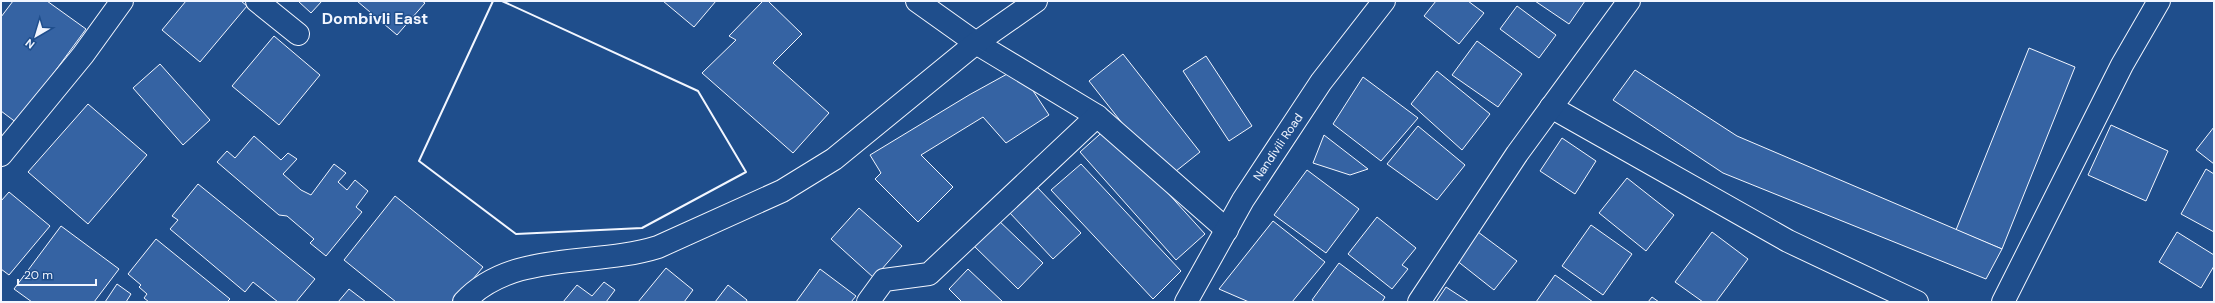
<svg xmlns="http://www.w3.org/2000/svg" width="2215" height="303" viewBox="0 0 2215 303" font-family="'DM Sans',sans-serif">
<rect width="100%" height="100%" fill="#1f4e8c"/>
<g fill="#3563a3" stroke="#f2f6ff">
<path d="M13,1H47L86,29L17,123L1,111V17Z"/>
<path d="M186,1H241L247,6L200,62L162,30Z"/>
<path d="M298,1H322L311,13Z"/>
<path d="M357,1H422L425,3L397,35Z"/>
<path d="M663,1H716L694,27Z"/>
<path d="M763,1H768L802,34L773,63L829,113L793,153L702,73L736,40L729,36Z"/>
<path d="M1436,1H1468L1484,13L1459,44L1424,16Z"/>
<path d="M1535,1H1585L1569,24Z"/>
<path d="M1517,6L1556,35L1539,58L1500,29Z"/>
<path d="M274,36L320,75L279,125L232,86Z"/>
<path d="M1477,41L1522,74L1498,107L1452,75Z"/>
<path d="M2029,48L2075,67L2002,249L1956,230Z"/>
<path d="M1123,54L1200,152L1166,179L1089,81Z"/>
<path d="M1206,56L1252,126L1229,141L1183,71Z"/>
<path d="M160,64L210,120L183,145L133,88Z"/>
<path d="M1018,68L1049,115L1006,143L983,117L921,155L953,187L918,222L875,179L881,173L870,155L969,95Z"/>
<path d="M1635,70L1737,136L2002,249L1986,279L1723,173L1613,100Z"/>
<path d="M1437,71L1490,114L1462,150L1411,104Z"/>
<path d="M1363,77L1418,118L1381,161L1333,124Z"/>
<path d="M88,104L147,155L88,224L28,172Z"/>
<path d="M2111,125L2168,151L2146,201L2088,175Z"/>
<path d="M1418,126L1465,165L1437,200L1387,164Z"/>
<path d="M1108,127L1205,234L1176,260L1080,152Z"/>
<path d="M2214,127V164L2196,150Z"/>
<path d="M1324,135L1368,169L1350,175L1313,163Z"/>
<path d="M254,136L281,160L288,153L297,159L283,174L301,190L311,195L334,164L346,173L338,182L347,190L355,180L368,191L356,207L362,212L326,256L310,243L314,239L287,216L279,215L217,162L227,151L235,158Z"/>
<path d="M1562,138L1596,161L1575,194L1540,171Z"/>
<path d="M1081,164L1181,271L1153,299L1051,190Z"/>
<path d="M2206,169L2214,174V232L2181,214Z"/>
<path d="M1307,170L1359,209L1326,253L1274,215Z"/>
<path d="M1627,178L1674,215L1646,251L1599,213Z"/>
<path d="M198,184L315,279L296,302H278L253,282L245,292L170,229L178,220L172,216Z"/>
<path d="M1036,186L1081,233L1053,259L1009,212Z"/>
<path d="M9,192L50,226L9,275L1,269V201Z"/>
<path d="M395,196L483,267L454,302H396L344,260Z"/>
<path d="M859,208L902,246L874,278L831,239Z"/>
<path d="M1377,217L1416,248L1402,265L1408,269L1392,289L1348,254Z"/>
<path d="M996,218L1043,263L1018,289L971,243Z"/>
<path d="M1273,221L1325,262L1292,302H1249L1219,289Z"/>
<path d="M1591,225L1632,254L1603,295L1562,266Z"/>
<path d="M61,226L119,269L94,302H32L14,289Z"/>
<path d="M1478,232L1517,261L1494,290L1456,260Z"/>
<path d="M1712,232L1748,259L1716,302H1703L1675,282Z"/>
<path d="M2177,232L2214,255V266L2201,288L2159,262Z"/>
<path d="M156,239L230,299L227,302H149L144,298L147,294L139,287L141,285L128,274Z"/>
<path d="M1339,263L1385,297L1382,302H1315L1312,300Z"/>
<path d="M666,268L693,290L684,302H638Z"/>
<path d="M820,269L856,296L851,302H796Z"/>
<path d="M968,269L1003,302H962L949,289Z"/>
<path d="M1555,275L1593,302H1536Z"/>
<path d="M604,282L615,290L606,302H563L577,285L592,296Z"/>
<path d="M117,284L131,294L126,302H105Z"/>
<path d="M728,285L747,300L746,302H715Z"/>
<path d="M1446,287L1469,302H1436Z"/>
<path d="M349,289L366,302H338Z"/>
<path d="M1652,297L1659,302H1648Z"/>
</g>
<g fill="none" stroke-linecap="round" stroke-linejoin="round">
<defs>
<g id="street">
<path d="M257,1L298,34"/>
<path d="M917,1L976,43L1097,116"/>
<path d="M1551,107L1788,241L1917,302"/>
<path d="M1,155L83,55L122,1"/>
<path d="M464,302C512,250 595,267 658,247L782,191L834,159L976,43L1036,1"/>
<path d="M868,302L884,280L929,274L1097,116L1227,230"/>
<path d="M1419,302L1517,154L1629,1"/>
<path d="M2003,302L2122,65L2159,1"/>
</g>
<path id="secondary" d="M1186,302L1243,200L1321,82L1384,1"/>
</defs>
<use href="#street" stroke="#f2f6ff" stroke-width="24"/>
<use href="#secondary" stroke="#f2f6ff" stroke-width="24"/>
<use href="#street" stroke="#1f4e8c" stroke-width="22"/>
<use href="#secondary" stroke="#1f4e8c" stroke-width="22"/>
<path stroke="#f2f6ff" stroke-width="2" d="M493,1L419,161L516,234L642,228L746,172L698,91L502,1"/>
</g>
<g text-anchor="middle" stroke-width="3" stroke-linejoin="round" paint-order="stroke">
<g font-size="12" fill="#f2f6ff" stroke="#1f4e8c">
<text transform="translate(1278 147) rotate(-56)" y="4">Nandivili Road</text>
</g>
<g font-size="16" font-weight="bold" fill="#f2f6ff" stroke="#1f4e8c">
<text x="375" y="24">Dombivli East</text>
</g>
</g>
<rect width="2215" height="303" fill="none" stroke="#f2f6ff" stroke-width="4"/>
<g transform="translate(36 36) rotate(218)" stroke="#1f4e8c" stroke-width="3" paint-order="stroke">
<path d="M0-3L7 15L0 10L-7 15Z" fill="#f2f6ff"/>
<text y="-6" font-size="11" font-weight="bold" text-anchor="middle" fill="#f2f6ff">N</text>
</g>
<path d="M18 279v6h78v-6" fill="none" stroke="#f2f6ff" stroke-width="2"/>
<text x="24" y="279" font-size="12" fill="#f2f6ff" stroke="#1f4e8c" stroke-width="3" paint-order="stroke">20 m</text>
</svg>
